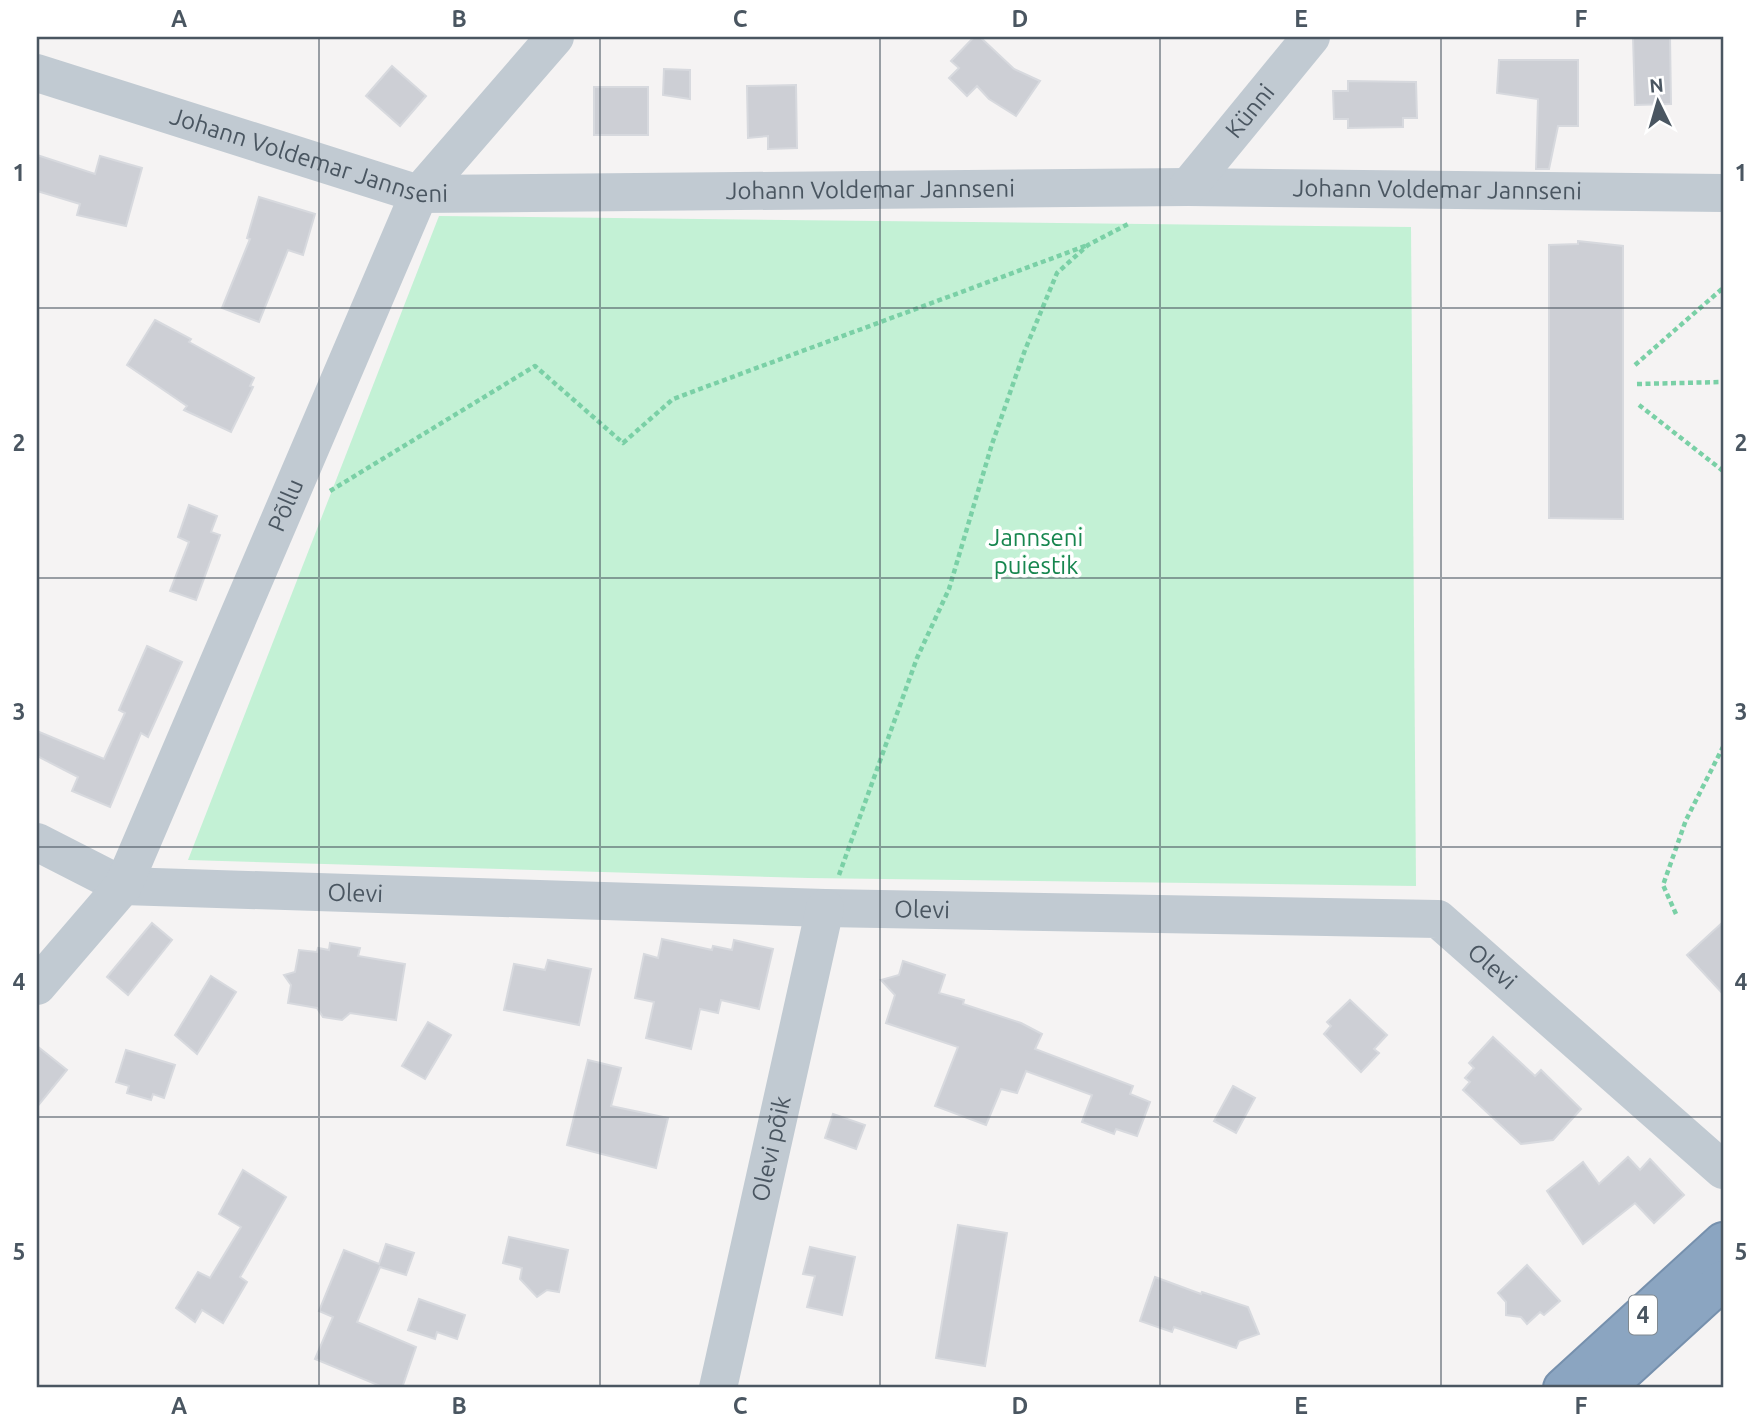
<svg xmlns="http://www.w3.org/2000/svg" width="1760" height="1425" viewBox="0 0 1760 1425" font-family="Ubuntu,sans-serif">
<rect width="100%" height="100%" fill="#f5f3f3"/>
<path fill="#c3f1d5" d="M439,216L1411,227L1416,886L808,878L188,860Z"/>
<g fill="#cdcfd5" stroke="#d7d9de" stroke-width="2">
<path d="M974,37H980L1014,69L1040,81L1016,116L989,99L977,86L967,96L949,78L959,68L951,61Z"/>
<path d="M1633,37H1670L1671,104L1635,105Z"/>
<path d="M1499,60H1578V126H1558L1549,169H1536L1538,99L1497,93Z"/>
<path d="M392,66L426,96L400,126L366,96Z"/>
<path d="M664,69L690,70V99L663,95Z"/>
<path d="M1348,81L1416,82L1417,118H1403V127L1348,128V119H1334L1333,91H1348Z"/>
<path d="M796,85L797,148L768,149V136L748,138L747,86Z"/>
<rect x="594" y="87" width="54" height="48"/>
<path d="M37,155L95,174L100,156L142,168L126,226L77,215L80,204L37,191Z"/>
<path d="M259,197L315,214L303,255L288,250L259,322L222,308L250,239L247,238Z"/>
<path d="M1578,241L1623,246V519L1549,518V245L1578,244Z"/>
<path d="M155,320L191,339L189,342L254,378L250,386L253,387L231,432L184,410L187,406L127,365Z"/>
<path d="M189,505L217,516L211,532L220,535L196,600L170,591L189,542L178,537Z"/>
<path d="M147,646L182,662L148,737L141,733L110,807L72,791L78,777L37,756V731L104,759L125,713L119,710Z"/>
<path d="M1723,922V994L1687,955Z"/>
<path d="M152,923L172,940L128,995L107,977Z"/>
<path d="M662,939L712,950L713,946L732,950L734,940L773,949L759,1009L721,1000L718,1013L700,1009L691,1049L646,1038L654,1002L635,998L644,954L658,958Z"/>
<path d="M330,943L360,948L358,956L405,964L396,1020L350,1013L342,1020L323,1017L317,1008L288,1003L291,985L284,975L295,972L299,950L317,952L318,948L329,950Z"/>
<path d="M548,960L591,969L579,1025L504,1010L514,964L545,970Z"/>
<path d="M903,961L945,975L939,993L964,1000L963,1004L1021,1023L1042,1034L1035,1049L1133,1086L1130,1094L1150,1102L1137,1136L1116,1129L1114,1134L1082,1122L1092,1095L1026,1071L1017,1093L1001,1089L986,1125L935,1106L958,1047L886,1023L895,995L881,980L899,975Z"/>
<path d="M211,976L236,992L197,1054L175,1035Z"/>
<path d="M1350,1000L1387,1035L1374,1049L1379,1053L1361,1072L1324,1034L1331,1026L1327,1022Z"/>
<path d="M428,1022L451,1035L425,1079L402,1066Z"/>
<path d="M1493,1037L1535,1076L1541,1070L1581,1109L1553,1140L1521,1144L1463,1090L1470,1082L1465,1078L1474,1068L1469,1063Z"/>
<path d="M37,1046L67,1070L37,1107Z"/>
<path d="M126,1050L175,1065L164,1098L153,1094L151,1100L127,1093L129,1086L116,1082Z"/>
<path d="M588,1060L621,1068L611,1106L668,1118L656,1168L567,1145Z"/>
<path d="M1233,1086L1255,1098L1236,1133L1214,1121Z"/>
<path d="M833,1114L865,1125L856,1149L825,1138Z"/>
<path d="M1628,1157L1640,1170L1650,1159L1684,1195L1654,1223L1635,1203L1583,1244L1547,1191L1583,1162L1599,1184Z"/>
<path d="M243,1170L286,1197L240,1277L247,1282L223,1323L202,1310L195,1322L176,1308L198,1272L210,1278L241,1227L219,1214Z"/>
<path d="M958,1225L1007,1233L985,1366L936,1358Z"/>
<path d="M509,1237L568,1250L559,1292L547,1290L537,1297L520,1279L522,1268L503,1263Z"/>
<path d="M386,1244L414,1253L406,1275L380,1267L357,1322L416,1347L402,1388H385L315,1359L333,1317L319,1311L344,1250L379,1264Z"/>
<path d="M810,1247L855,1257L842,1315L807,1307L815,1276L803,1274Z"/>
<path d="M1527,1265L1560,1301L1544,1315L1540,1312L1527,1324L1521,1317L1506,1315V1302L1498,1293Z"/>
<path d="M1155,1277L1201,1294L1202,1292L1248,1307L1259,1334L1239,1341L1236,1348L1174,1327L1172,1332L1140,1321Z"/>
<path d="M419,1299L465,1315L457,1339L437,1332L435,1339L408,1330Z"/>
</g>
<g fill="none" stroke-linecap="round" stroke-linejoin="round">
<defs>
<g id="highway">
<path d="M1563,1388L1723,1242"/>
<path d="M1605,1388L1723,1280"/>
</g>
</defs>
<use href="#highway" stroke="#7690ad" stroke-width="42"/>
<g stroke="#7ad0a6" stroke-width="4.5" stroke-dasharray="5 3.5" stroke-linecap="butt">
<path d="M1635,365L1723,288"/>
<path d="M1637,384L1723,382"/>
<path d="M1639,405L1723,471"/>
<path d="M330,491L535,366L623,443L673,399L1088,245"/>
<path d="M839,875L917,658L949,589L992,444L1025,350L1057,273L1088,245L1130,223"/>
<path d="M1676,914L1663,885L1686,820L1723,747"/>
</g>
<g stroke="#c1cad2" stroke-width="38">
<path id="s1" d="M37,73L419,194L1188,187L1723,193"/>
<path id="s2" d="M1188,187L1311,37"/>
<path id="s3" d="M37,842L123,886L825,908L1438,919L1723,1170"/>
<path id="s4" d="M37,986L123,886L419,194L555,37"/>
<path id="s5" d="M718,1388L825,908"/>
</g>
<use href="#highway" stroke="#8ba5c1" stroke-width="38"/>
</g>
<path fill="none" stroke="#4a5661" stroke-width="2" stroke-opacity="0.55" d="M319,37V1388M600,37V1388M880,37V1388M1160,37V1388M1441,37V1388M37,308H1723M37,578H1723M37,847H1723M37,1117H1723"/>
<g text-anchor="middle" stroke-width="7" stroke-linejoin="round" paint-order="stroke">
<rect fill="#fff" stroke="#808990" stroke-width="2" x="1629" y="1295.5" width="28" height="39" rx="5"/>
<g font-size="23" font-weight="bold" fill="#4a5661">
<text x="1643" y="1323">4</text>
</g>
<g font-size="24" fill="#4a5661" stroke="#fff">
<text dy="8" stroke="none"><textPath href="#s2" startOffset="98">Künni</textPath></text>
<text dy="8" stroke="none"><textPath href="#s1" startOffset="285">Johann Voldemar Jannseni</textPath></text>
<text dy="8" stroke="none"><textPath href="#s1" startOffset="852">Johann Voldemar Jannseni</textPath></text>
<text dy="8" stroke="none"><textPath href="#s1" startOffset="1419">Johann Voldemar Jannseni</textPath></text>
<text dy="8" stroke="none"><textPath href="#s4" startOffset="546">Põllu</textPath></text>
<text dy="8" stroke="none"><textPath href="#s3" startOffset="329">Olevi</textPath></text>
<text dy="8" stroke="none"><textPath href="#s3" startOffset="896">Olevi</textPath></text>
<text dy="8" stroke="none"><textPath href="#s3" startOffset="1484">Olevi</textPath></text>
<text dy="8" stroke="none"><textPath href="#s5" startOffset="245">Olevi põik</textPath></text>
</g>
<g font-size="24" fill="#17864f" stroke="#fff">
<text x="1036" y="546">Jannseni<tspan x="1036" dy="28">puiestik</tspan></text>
</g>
</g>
<rect width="1760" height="1425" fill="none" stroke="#ffffff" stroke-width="77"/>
<g transform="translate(1658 102) rotate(355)" stroke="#ffffff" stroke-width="5" paint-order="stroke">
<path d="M0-5L12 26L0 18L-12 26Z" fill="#4a5661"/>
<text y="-10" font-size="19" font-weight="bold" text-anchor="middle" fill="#4a5661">N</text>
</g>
<rect x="38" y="38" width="1684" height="1348" fill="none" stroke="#4a5661" stroke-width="2.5"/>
<g font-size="23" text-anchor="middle" font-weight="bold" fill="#4a5661">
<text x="179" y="27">A</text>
<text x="459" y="27">B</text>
<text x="740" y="27">C</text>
<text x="1020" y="27">D</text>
<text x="1301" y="27">E</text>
<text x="1581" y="27">F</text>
<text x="19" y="181">1</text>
<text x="1741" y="181">1</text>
<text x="19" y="451">2</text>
<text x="1741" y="451">2</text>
<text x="19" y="720">3</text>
<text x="1741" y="720">3</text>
<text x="19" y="990">4</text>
<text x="1741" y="990">4</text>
<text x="19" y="1260">5</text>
<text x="1741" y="1260">5</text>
<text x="179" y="1414">A</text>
<text x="459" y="1414">B</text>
<text x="740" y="1414">C</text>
<text x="1020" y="1414">D</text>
<text x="1301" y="1414">E</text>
<text x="1581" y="1414">F</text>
</g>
</svg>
